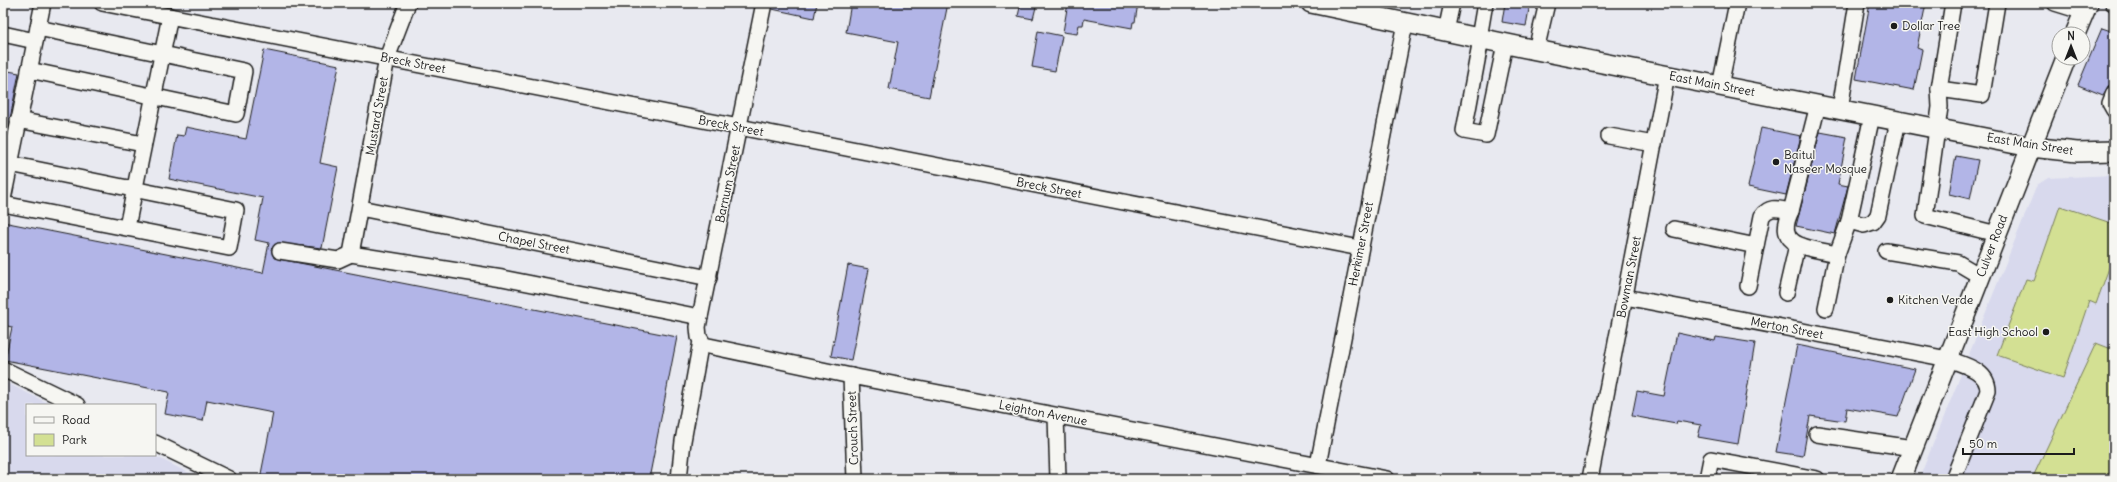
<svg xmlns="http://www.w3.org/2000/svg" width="2117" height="482" viewBox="0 0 2117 482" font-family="Delius,sans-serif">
<rect width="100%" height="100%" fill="#e8e9f0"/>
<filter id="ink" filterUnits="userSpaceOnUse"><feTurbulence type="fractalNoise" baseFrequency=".025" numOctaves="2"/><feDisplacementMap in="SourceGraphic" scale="8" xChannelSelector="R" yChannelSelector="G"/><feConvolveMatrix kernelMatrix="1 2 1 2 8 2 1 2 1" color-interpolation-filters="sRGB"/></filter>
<g filter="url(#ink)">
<g fill="#d8d9ed">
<path d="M2114,175V479H1919L2037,185L2048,178Z"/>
<path d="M3,381L52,405H27V455H153L201,479H3Z"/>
</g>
<g fill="#d3e093" stroke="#787e58">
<path d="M2060,206L2114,224V254L2096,304L2089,301L2063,378L1997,355L2026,279L2034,281Z"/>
<path d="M2096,343L2114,350V479H2032Z"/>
</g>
<g fill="#b2b5e7" stroke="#1c1c1c">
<path d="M773,3H817L814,18L772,9Z"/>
<path d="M851,3H948L929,97L889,89L898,42L846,32Z"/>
<path d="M1021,3H1037L1033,19L1018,16Z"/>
<path d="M1068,3H1138L1135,22H1133L1132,28L1084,19L1083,25H1079L1077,34L1063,32Z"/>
<path d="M1505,3H1530L1526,26L1502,22Z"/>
<path d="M1870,3H1926L1917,48L1922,50L1914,90L1856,79Z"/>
<path d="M2102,28L2114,32V84L2108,86L2103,95L2078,85Z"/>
<path d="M1038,31L1062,36L1055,71L1032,67Z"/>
<path d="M264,50L339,65L320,163L338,167L322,248L277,243L271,249L274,258L677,337L649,479H260L273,413L207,400L203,421L165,414L169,392L5,360L12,327L3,325V222L263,273L269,243L255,240L263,198L169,179L177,135L184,136L186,127L246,139Z"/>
<path d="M3,70L19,73L7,134H3Z"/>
<path d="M1761,128L1801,136L1786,195L1748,187Z"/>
<path d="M1820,132L1847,137L1838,184L1848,186L1835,234L1796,226Z"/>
<path d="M1956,156L1978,160L1970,199L1949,194Z"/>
<path d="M848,265L869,269L851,360L831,356Z"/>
<path d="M1677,333L1715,341L1716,337L1755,343L1738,444L1698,437L1701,425L1677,421L1676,424L1632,416L1637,391L1664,396Z"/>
<path d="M1797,345L1915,369L1898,417L1847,408L1845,421L1810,416L1803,456L1776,452Z"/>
</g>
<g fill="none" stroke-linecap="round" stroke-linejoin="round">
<defs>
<g id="minor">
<path d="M102,3L1360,248"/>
<path d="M408,3L387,58L351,254L502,278L700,317"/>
<path d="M764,3L698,327L699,337L704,345L851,376L1387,479"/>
<path d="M1953,3L1939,89L1940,107L1925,216L1997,234"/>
<path d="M2055,3L2084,12"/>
<path d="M2113,3H2114"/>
<path d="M1446,31L1452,3"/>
<path d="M3,34L35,41"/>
<path d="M1479,38L1485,3"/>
<path d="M1481,39L1464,131L1486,135L1505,44"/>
<path d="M1536,50L1547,3"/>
<path d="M29,70L236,114L244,71L38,28"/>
<path d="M1720,86L1737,3"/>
<path d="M1939,89L1982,95L1997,3"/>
<path d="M2114,93L2110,103L2114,110"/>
<path d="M1840,109L1857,3"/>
<path d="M18,120L143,144"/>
<path d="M1609,136L1654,144"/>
<path d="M3,199L43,3"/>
<path d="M3,204L229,248L236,210L10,164"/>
<path d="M360,208L709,278"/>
<path d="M1791,211C1773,248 1811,248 1837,254L1849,221L1872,116"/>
<path d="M1849,221L1864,225L1873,222L1878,215L1898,121"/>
<path d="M127,227L170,16"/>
<path d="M1674,229L1756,246"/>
<path d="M280,251L338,260L351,254"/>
<path d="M1886,251L1958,263L1980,276"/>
<path d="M1748,286L1762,216C1770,205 1779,209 1791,211L1818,105"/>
<path d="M1786,293L1797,245"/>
<path d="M1625,297L1948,359C1964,365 1988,370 1988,391L1953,479"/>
<path d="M1826,308L1837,254"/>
<path d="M3,369L77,405"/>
<path d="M851,376L855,479"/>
<path d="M1056,416L1058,479"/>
<path d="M1817,434L1913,448"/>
<path d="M155,443L229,479"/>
<path d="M1318,465L1405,23"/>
<path d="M679,479L683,441L701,341"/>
<path d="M1590,479L1667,75"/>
<path d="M1707,479L1711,459L1817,479"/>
</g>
<g id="major">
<path d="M1311,3L1536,50L2031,147L2077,152L2114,151"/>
<path d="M2075,34L2088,3"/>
<path d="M1901,479L2066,58"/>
</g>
</defs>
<use href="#minor" stroke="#1c1c1c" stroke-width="18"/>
<use href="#major" stroke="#1c1c1c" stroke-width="22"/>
<use href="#minor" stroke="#f6f6f2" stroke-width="15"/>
<use href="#major" stroke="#f6f6f2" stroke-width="19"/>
</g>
</g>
<g fill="#1c1c1c" stroke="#f6f6f2" stroke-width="1.5">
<circle cx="1894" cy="26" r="4"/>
<circle cx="1776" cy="162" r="4"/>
<circle cx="1890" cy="300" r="4"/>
<circle cx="2046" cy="332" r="4"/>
</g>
<g text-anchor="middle" stroke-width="3" stroke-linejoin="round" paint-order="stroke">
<g font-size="12" fill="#1c1c1c" stroke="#f6f6f2" text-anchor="start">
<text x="1902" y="30">Dollar Tree</text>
<text x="1784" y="159">Baitul<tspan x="1784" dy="14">Naseer Mosque</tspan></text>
<text x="1898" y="304">Kitchen Verde</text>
<text x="2038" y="336" text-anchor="end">East High School</text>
</g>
<g font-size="12" fill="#1c1c1c" stroke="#f6f6f2">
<text transform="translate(413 63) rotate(11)" y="4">Breck Street</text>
<text transform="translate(1712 84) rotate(11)" y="4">East Main Street</text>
<text transform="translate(377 116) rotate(-80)" y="4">Mustard Street</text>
<text transform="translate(731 126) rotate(11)" y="4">Breck Street</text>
<text transform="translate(2030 144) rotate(9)" y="4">East Main Street</text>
<text transform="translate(728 184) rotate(-78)" y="4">Barnum Street</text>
<text transform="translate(1049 188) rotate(11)" y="4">Breck Street</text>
<text transform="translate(534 243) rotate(11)" y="4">Chapel Street</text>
<text transform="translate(1361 244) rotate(-79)" y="4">Herkimer Street</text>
<text transform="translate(1992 246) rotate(-69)" y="4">Culver Road</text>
<text transform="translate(1629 277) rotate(-79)" y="4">Bowman Street</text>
<text transform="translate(1787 328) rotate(11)" y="4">Merton Street</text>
<text transform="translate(1043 413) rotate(11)" y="4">Leighton Avenue</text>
<text transform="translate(853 428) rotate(-92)" y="4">Crouch Street</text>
</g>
</g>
<rect width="2117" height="482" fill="none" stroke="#f6f6f2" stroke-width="16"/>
<rect x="8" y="8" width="2101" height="466" fill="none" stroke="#1c1c1c" stroke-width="1.5" filter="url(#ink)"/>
<rect x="26" y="404" width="130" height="52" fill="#f6f6f2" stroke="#9f9f9c"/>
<rect x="34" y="417" width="20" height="6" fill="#f6f6f2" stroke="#9f9f9c"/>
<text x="62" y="424" font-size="12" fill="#1c1c1c">Road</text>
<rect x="34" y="434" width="20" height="12" fill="#d3e093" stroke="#9f9f9c"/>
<text x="62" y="444" font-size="12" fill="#1c1c1c">Park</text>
<g transform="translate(2071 46)"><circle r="19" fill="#f6f6f2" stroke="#9f9f9c"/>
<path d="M0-3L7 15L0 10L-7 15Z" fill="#1c1c1c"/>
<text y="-6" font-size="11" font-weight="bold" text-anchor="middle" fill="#1c1c1c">N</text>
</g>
<path d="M1963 448v6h111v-6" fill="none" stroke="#1c1c1c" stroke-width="2"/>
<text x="1969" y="448" font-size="12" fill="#1c1c1c" stroke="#f6f6f2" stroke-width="3" paint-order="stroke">50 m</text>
</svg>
